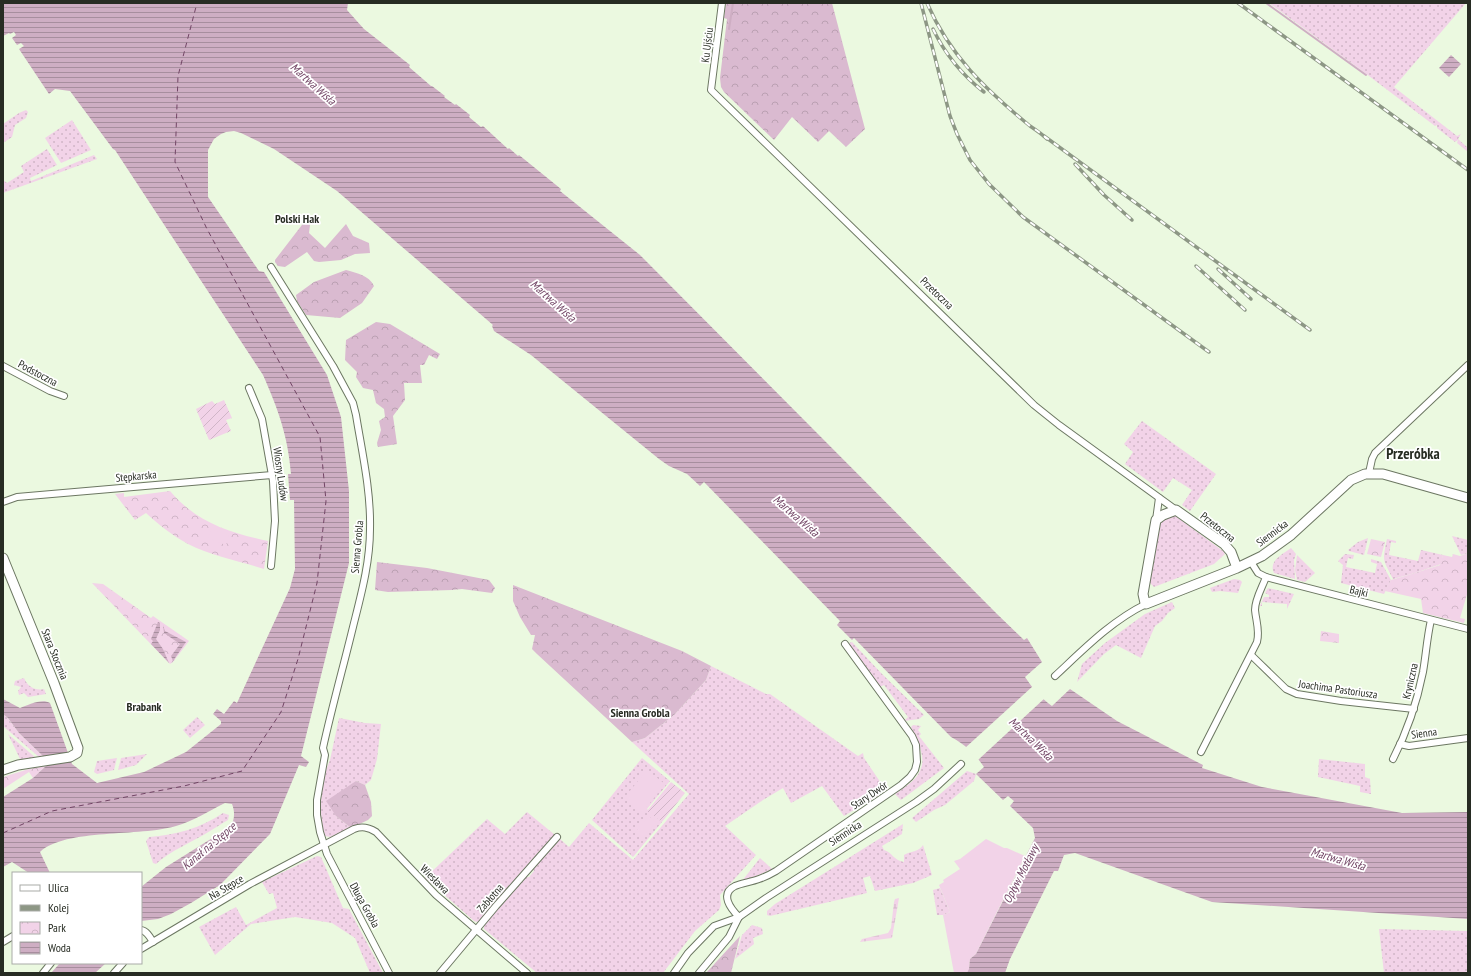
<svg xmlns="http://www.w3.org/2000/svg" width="1471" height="976" viewBox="0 0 1471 976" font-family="'PT Sans Narrow',sans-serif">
<defs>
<pattern id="grass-dots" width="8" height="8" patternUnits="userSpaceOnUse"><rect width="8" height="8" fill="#f2d3e8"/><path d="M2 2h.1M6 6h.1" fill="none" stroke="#d0b5c7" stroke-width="1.8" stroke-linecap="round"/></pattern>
<pattern id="forest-crowns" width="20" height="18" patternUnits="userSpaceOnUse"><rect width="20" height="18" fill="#dabad0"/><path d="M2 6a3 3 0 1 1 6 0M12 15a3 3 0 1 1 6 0" fill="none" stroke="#bba0b2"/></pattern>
<pattern id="wetland-marsh" width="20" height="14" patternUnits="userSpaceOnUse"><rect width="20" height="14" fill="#f2d3e8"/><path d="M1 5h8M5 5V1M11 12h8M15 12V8" fill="none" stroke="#d0b5c7"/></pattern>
<pattern id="park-crowns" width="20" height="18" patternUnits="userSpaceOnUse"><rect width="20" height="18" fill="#f2d3e8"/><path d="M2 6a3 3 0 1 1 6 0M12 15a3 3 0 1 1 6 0" fill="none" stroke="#d0b5c7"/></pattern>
<pattern id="garden-furrows" width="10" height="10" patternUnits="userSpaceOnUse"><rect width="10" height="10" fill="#f2d3e8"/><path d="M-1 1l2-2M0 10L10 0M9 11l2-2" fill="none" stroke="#d0b5c7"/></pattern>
<pattern id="water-rules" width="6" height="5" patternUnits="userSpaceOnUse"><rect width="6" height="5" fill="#ceaec3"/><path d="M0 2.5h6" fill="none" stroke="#a78e9e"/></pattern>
</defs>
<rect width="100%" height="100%" fill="#ebf9e0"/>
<g fill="url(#grass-dots)">
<path d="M1269,3H1466L1394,87L1457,136L1461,134L1458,139L1468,148V152L1457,143L1458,140L1455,142L1437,128V125L1435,126L1369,76Z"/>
<path d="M26,110L28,112L26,118L15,125L12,137L3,143V124L19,113Z"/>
<path d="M72,120L91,150L61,163L45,138Z"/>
<path d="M47,149L57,165L30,178L31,181L94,155L97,159L3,193V180L7,183L24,172L21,166Z"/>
<path d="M1142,421L1216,474L1190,511L1182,505L1192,490L1173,478L1163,492L1125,464L1133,452L1124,444Z"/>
<path d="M1174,515L1223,551L1225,554L1214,564L1154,587L1149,582L1160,521Z"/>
<path d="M1452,536L1468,540V553L1461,555Z"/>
<path d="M1368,538L1364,555L1349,551L1348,550L1358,542Z"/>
<path d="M1387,539L1396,541V543L1391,542L1389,555L1418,561L1421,550L1443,555L1441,564L1415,573L1393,579C1383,559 1382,562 1387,539Z"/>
<path d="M1291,548L1296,554L1294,560L1295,579L1274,573C1268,561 1283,554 1291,548Z"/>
<path d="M1345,554L1354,555L1353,559L1348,558L1346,567L1375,573L1377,564L1371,562V559L1381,562L1391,580L1384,594L1341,583L1343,565L1338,561Z"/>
<path d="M1297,555L1315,573L1305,582L1297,580L1295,570Z"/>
<path d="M1234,579L1240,580L1242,582L1238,593L1220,591L1212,592L1210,588Z"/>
<path d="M1268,588L1294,594L1287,609V604L1262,602V606H1260L1264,597H1269V595L1265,593Z"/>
<path d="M1172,602L1175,608L1168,613L1162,621L1155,626L1141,658L1116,645L1104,654L1077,682L1082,664L1105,643L1145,614Z"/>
<path d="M852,642L881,673L924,715L919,719L904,721L908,717L884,685L880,687L857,657L849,643Z"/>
<path d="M711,666L766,694H770L858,756L863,753L864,758L885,789L879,795L844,816L822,786L791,803L783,788L763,800L725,826L756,855L720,895L721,905L719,910L695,931L663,973H537L484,929V924L526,877H529L534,871L533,869L560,839L569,847L589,823L633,860L689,794L632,742L645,738L675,714L706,680Z"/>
<path d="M24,678C28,687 35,691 44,689L46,694L28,697L24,693L19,695L18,691L21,687L14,685L15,681Z"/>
<path d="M3,714L8,718L19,733L44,757H39L3,726Z"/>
<path d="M197,717L205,725L190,738L183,730Z"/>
<path d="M339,718L365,723L381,724L377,759L371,780L365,785L356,781L336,816L351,828L330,837L325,836C319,817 320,794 325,775C326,770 328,765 330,760C333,746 336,732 339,718Z"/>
<path d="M913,725L921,726L918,730L921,734L919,736L944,768L901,800L895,794C903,788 916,781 920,771C927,757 917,740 911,727Z"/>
<path d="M8,734L36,758L20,759Z"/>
<path d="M147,754L136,765L118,770L121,758Z"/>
<path d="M117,758L114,770L97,774L94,772L97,761Z"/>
<path d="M642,758L670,781L647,809L662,822L633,857L592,820Z"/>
<path d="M1319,759L1365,764V777L1370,779L1371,794L1360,792V786L1318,777Z"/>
<path d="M967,771L976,774L974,781L945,805L934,810L916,822L912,818Z"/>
<path d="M527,812L555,835L480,921L477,922L474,921L425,878L487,819L505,834Z"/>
<path d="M223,813L229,815L228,820C222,823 217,827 210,831C193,842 171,850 156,864L153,863L146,841L149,837C176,835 201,828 223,813Z"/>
<path d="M903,824L902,834L882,846L884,850C893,853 893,860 904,862V855C910,851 919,852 923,845L932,875L913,883L875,891L870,876L863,878L867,893L770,916L767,915V911L775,904Z"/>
<path d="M317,856L321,857L343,908L349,909L383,973H370L355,938L332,923L295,917L251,924L215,955L199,927L236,907L246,925L277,908L273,893L269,894L262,882Z"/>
<path d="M760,858L772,869L756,876L742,881Z"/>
<path d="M940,888L950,912L943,915H937L933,890Z"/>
<path d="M752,925L762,928L763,934L753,938L754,944L735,959L742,935Z"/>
<path d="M1379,929L1468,931V973H1384Z"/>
</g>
<g fill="url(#forest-crowns)">
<path d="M726,3H832L865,129L846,147L829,131L818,142L792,117L774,140L724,92L721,87L720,78L727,19L724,18Z"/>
<path d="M305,221L310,225L309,233L325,248L346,224L353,236L369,243L370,253L355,254L341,260L319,262L314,261L307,252L285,267L278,266L275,262V260Z"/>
<path d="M346,270C356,273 369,275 374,286L362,303L340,318L306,315L297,301L296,295L314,282Z"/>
<path d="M376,322L390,324L440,354L437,359L429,355L424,365H420L422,383H404L405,400L393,416L397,444L378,447L377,443L381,430L379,421L385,417L384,409L376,403L373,390L363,388L356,377L357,372L345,360L346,340Z"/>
<path d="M377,562L427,568L489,580L495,588L492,593L462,589L452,590L388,592L375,590Z"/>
<path d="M513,585L682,651L711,666L706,680L675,714L645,738L632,742L537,654L532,649L535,635H531L520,617L513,601Z"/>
<path d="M356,781L365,785L371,802L372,816L368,820L351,828L336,816L326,801Z"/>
<path d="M740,936L731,973H706Z"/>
</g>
<path fill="url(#wetland-marsh)" d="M899,898L892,938L860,942L862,939L888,933L891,928L894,902L895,899Z"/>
<g fill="url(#park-crowns)">
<path d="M170,491C196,522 230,533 268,541L264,569C240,561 211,556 188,544C173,536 159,525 146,513L135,520L115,494L124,493V497Z"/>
<path d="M1371,539L1385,542L1381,557L1367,554Z"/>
<path d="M1468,553V591L1460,618L1465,619L1464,623L1423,613L1421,599L1385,591L1391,580L1415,573L1440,565L1443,555L1452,557L1453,554L1460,556Z"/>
<path d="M92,583L103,584L151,618L153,616L189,641L173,662L170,664Z"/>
<path d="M1321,631L1339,634V643L1320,641Z"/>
<path d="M46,766L33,778L29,772L3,789V778L6,776L29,769Z"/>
</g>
<g fill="url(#garden-furrows)">
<path d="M224,400L232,418L226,420L231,431L209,440L196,409L212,401L215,404Z"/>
<path d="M671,782L685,793L662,822L647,811Z"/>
</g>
<g fill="#f2d3e8">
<path d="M211,529L229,535L226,545L208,538Z"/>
<path d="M647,770L665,784L642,813L624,798Z"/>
<path d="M649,816L656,822L642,838L635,832Z"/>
<path d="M986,839L1004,848H1007L1025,856L976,954L970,959L969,970L967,973H954L943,915L950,912L939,885L944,882L943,880L960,869L954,861L960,859Z"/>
</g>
<g fill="url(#water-rules)">
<path d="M3,3H348L347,10L364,29L410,65L409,67L431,86H432L445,96L444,97L455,105L456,104L470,115L469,117L481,127L483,126L508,149L509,148L518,156L519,155L561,189L560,191L640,255L997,614L1024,640L1027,638L1042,662L1025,677C1033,689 1041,698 1052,706L1070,689L1117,721L1203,765L1202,768L1262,787L1402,813L1468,812V919L1212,902L1075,853L1064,855L1058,871H1054L1010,959L1005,973H967L969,969L970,959L976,954L1035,838L1033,828L1010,806L1014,801L1008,796L1003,800L976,774L984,767C975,754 966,745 951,737L854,638L852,640L837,625L840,621L704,482L700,486L687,474L669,466L659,459L531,355L494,331L492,326L493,325L337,191L274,149L241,133L234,131L226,132L221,134L214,139L208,150V197L259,271L264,272L327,375L341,417L349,491V563L301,756L309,762L306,767L299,765L270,834L220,885L191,903L171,914L158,919L141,921V887L166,867L230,827C235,821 235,811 232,804L225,803C209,811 193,821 176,826C140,837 66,828 40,852L50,873H29L12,862L3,867V797L33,778L46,766L44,757L19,733L8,718L3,714V699L20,708C28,705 42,698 50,703L72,764L97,783L144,772L186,752L221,724V721L213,714L217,709L224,714L234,701L237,703L290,588L295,569L294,500H290L288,474H291C288,436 278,409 263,375L115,150L113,149L70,91L55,89L49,94L19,49L24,46L21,43L17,45L12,38L16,35L14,32L10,34L9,33L3,36Z"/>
<path d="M1451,55L1461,64L1449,77L1439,68Z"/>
<path d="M158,622L160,623V630L156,639L163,649L169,663L151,644L153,641L151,639Z"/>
<path d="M163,625L165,631L186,642L173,661L171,656L180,644L164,633Z"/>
<path d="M60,963H106L95,973H51Z"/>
</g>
<path fill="#ebf9e0" d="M1033,686L1045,698L978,760L965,748Z"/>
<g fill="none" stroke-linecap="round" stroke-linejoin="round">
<g stroke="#ceaec3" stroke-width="2">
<path d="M1266,3L1366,75"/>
<path d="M729,29L733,3"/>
</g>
<path stroke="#724565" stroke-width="1" stroke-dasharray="5 4" stroke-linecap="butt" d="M3,833L52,811L184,786L242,771L281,712L298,659L317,583L326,501L320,437L207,229L175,162L178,76L197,3"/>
<defs>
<g id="street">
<path d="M722,3L711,90L1034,405L1059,425L1176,510"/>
<path d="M271,267L333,366L353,403L356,415C362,452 371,491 370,529C370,563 361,595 353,627C343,668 332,707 323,748L325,755L317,800V815L320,832L327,854L389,973"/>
<path d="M3,366L50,391L64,396"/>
<path d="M249,388L262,419L273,481L275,521L271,566"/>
<path d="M1369,473L1372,459L1375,453L1468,365"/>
<path d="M3,502L17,497L272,475"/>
<path d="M1156,520L1159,498"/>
<path d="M1251,562L1258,573L1266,577L1468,629"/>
<path d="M1251,655L1286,689L1297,694L1341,701L1414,709"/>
<path d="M1055,676C1083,650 1111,621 1146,604"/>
<path d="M1400,744L1409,746L1468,738"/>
<path d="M1201,752L1257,642C1260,631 1256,621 1255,610C1255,599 1262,588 1266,577"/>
<path d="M1393,759C1407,732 1417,702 1423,672C1426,655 1427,637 1431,620"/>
<path d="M739,917C731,909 719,894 735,886C742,883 751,882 759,879C765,877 771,874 776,871L901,785L910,777L915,770L917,762L916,745L912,736L845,644"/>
<path d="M141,930C147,931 150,937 153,942"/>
<path d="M3,942L13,936"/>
<path d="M141,949L250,884L354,829C362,826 368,827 376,832L436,895L527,973"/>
<path d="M43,973L51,963"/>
<path d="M114,973L123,963"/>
<path d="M440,973L496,906L557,837"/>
<path d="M674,973L688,953L714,926L739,917L766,898L916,802L934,789L961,764"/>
<path d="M699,973L729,937L739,917"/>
</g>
<g id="secondary">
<path d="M3,558L54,683L78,748L77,753L70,757L18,765L3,770"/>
<path d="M1237,568L1231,552L1224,544L1176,510L1163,515L1156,520L1143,594L1145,603L1146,604L1237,568L1262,556L1291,535L1351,480L1365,474H1383L1468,498"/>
</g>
</defs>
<use href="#street" stroke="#6c7762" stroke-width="8"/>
<use href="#secondary" stroke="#6c7762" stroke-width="11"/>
<use href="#street" stroke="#fff" stroke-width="6"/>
<use href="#secondary" stroke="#fff" stroke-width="9"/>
<defs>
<g id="rail">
<path d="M921,3L950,116L957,134L970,160L989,184L1023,217L1209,352"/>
<path d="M927,3C950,56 986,90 1030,126C1036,130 1042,134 1047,139"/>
<path d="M1238,3L1468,170"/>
<path d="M933,29C945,54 962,75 984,92"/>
<path d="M1044,136L1310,330"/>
<path d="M1075,164L1104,195L1132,220"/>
<path d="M1196,266L1245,310"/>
<path d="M1218,269L1251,299"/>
</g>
</defs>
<use href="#rail" stroke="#8d9785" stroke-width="3.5"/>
<use href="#rail" stroke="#fff" stroke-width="2" stroke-dasharray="6" stroke-linecap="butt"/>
</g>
<g text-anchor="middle" stroke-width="3.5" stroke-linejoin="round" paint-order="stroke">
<g font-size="11" fill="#272c23" stroke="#fff">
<text transform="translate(707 45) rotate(-83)" y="4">Ku Ujściu</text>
<text transform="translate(937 293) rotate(44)" y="4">Przetoczna</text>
<text transform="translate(38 373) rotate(28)" y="4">Podstoczna</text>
<text transform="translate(281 474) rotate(82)" y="4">Wiosny Ludów</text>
<text transform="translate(136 476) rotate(-5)" y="4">Stępkarska</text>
<text transform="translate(1218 527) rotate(38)" y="4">Przetoczna</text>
<text transform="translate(1272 533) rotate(-37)" y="4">Siennicka</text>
<text transform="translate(357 547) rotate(-85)" y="4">Sienna Grobla</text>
<text transform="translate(1359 591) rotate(14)" y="4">Bajki</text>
<text transform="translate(55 654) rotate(68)" y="4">Stara Stocznia</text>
<text transform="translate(1410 681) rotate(-77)" y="4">Kryniczna</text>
<text transform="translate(1338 689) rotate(8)" y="4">Joachima Pastoriusza</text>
<text transform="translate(1424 733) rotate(-8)" y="4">Sienna</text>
<text transform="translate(869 795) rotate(-34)" y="4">Stary Dwór</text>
<text transform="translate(845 833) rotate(-33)" y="4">Siennicka</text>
<text transform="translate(435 879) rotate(45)" y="4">Wiesława</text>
<text transform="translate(226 887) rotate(-31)" y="4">Na Stępce</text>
<text transform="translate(490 898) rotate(-49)" y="4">Zabłotna</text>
<text transform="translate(365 905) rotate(61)" y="4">Długa Grobla</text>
</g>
<g font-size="12" font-style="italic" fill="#724565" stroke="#fff">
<text transform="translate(313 84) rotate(42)" y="4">Martwa Wisła</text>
<text transform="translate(553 301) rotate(42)" y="4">Martwa Wisła</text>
<text transform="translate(796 516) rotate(41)" y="4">Martwa Wisła</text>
<text transform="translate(1031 739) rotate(44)" y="4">Martwa Wisła</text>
<text transform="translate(209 846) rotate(-40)" y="4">Kanał na Stępce</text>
<text transform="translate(1338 859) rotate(16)" y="4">Martwa Wisła</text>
<text transform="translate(1021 874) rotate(-63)" y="4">Opływ Motławy</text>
</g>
<g font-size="12" font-weight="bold" fill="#272c23" stroke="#fff">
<text x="297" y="223">Polski Hak</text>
<text x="144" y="711">Brabank</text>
<text x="640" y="717">Sienna Grobla</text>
</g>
<g font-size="15" font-weight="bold" fill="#272c23" stroke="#fff">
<text x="1413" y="459">Przeróbka</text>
</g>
</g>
<rect width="1471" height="976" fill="none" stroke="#272c23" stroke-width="8"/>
<rect x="12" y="872" width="130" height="92" fill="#ffffff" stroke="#a9aba7"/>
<rect x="20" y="885" width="20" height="6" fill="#ffffff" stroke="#a9aba7"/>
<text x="48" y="892" font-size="12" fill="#272c23">Ulica</text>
<rect x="20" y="905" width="20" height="6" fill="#8d9785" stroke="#a9aba7"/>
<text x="48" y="912" font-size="12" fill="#272c23">Kolej</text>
<rect x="20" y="922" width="20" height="12" fill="url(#park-crowns)" stroke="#a9aba7"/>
<text x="48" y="932" font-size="12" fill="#272c23">Park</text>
<rect x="20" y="942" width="20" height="12" fill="url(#water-rules)" stroke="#a9aba7"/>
<text x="48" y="952" font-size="12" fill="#272c23">Woda</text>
</svg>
